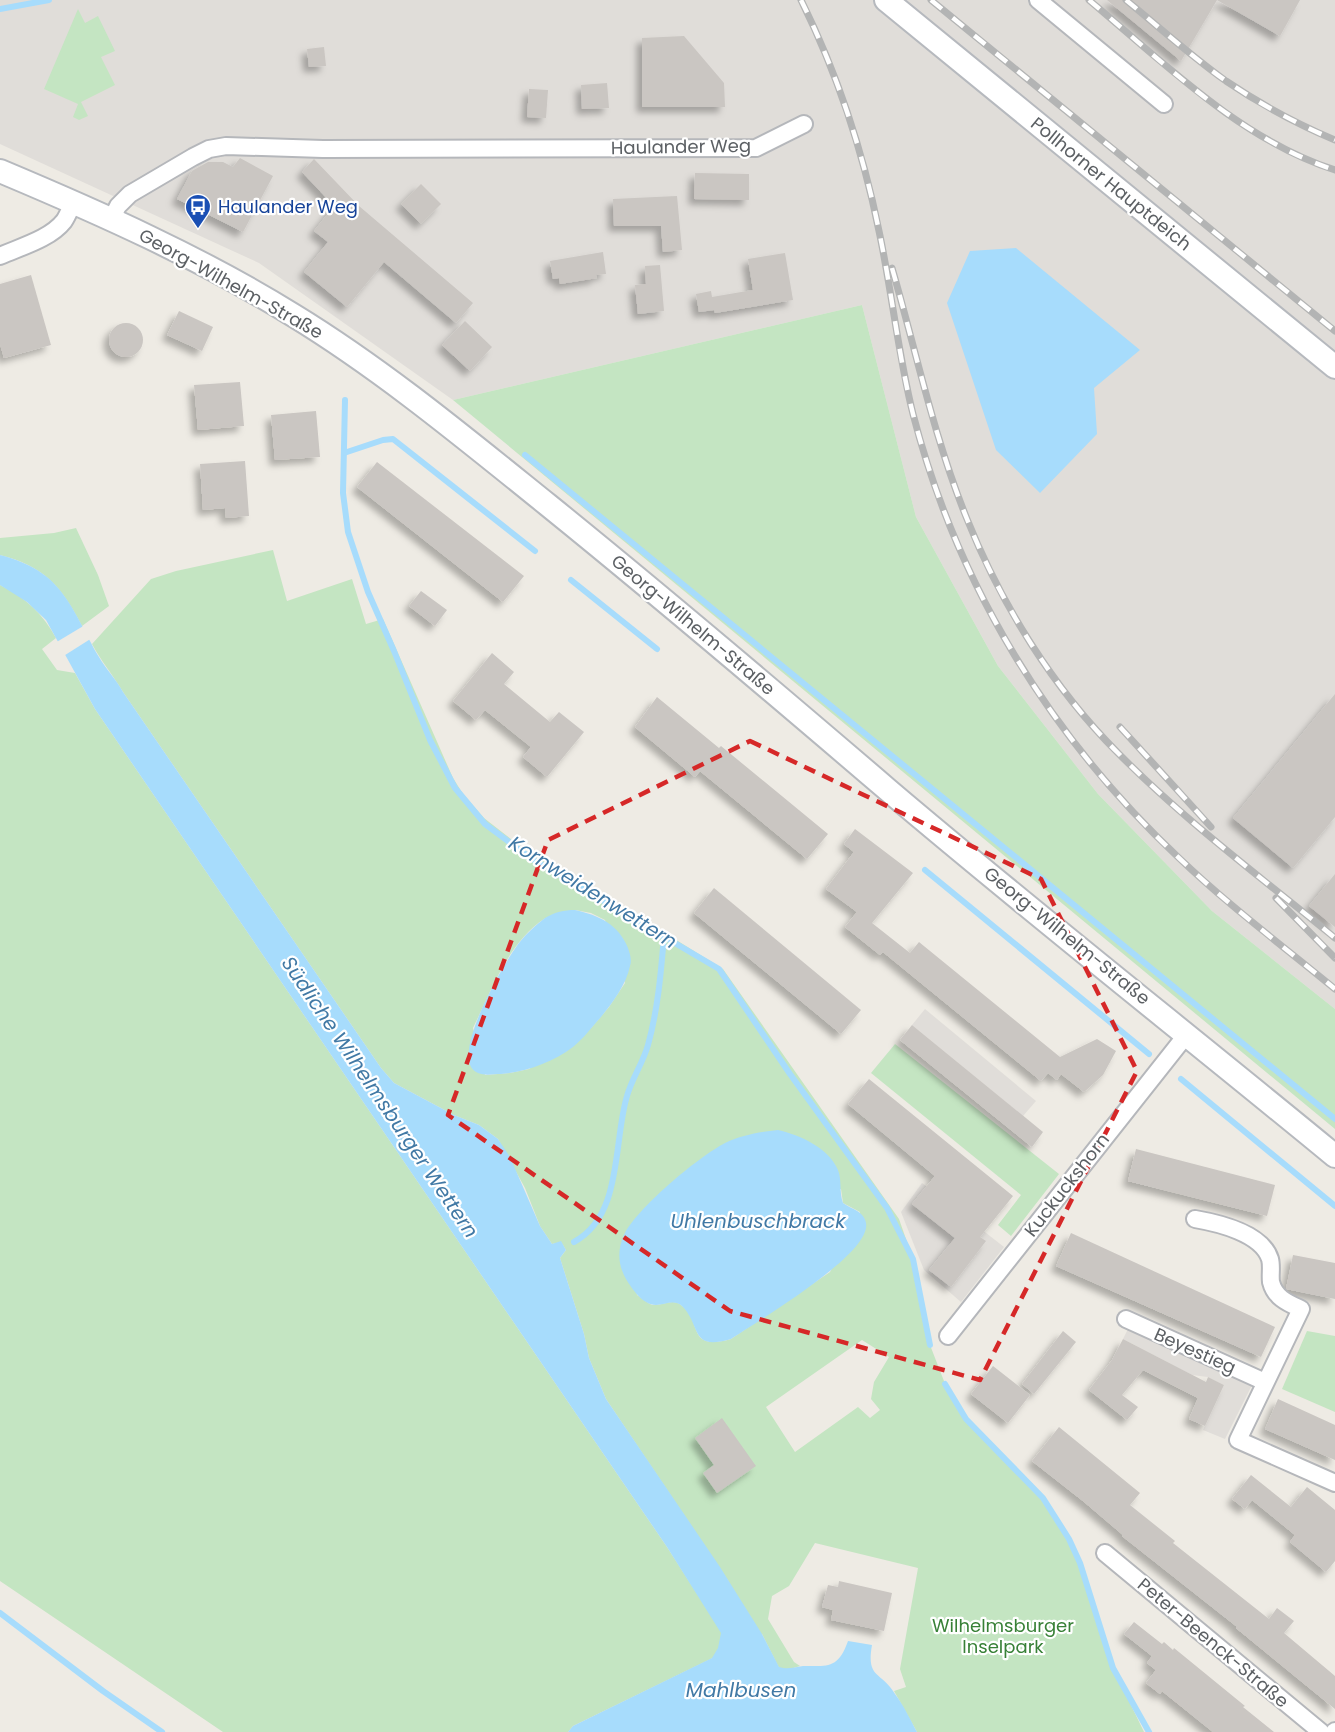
<svg xmlns="http://www.w3.org/2000/svg" width="1335" height="1732" viewBox="0 0 1335 1732" font-family="Poppins,sans-serif">
<defs>
<filter id="shadow"><feDropShadow dx="-5.5" dy="5.5" stdDeviation="3" flood-color="#0004"/></filter>
</defs>
<rect width="100%" height="100%" fill="#eeebe4"/>
<g fill="#e0ddd9">
<path d="M0,0H1335V1009L1212,911L1098,794L998,666L916,517L862,305L453,400L259,263L0,144Z"/>
<path d="M925,1009L1036,1101L1023,1116L912,1025Z"/>
<path d="M922,1183L1004,1247L961,1302L924,1270L901,1212Z"/>
<path d="M1128,1329L1252,1385L1225,1439L1203,1430L1224,1385L1208,1377L1192,1375L1123,1339Z"/>
</g>
<g fill="#c4e5c2" fill-rule="evenodd">
<path d="M78,9L85,23L98,16L115,51L101,57L115,85L81,102L88,116L79,120L73,117L78,104L44,89Z"/>
<path d="M862,305L916,517L998,666L1098,794L1212,911L1335,1009V1129L453,400Z"/>
<path d="M76,528L98,575L109,606L82,626C62,587 44,566 0,555V538L54,533Z"/>
<path d="M273,550L287,601L352,579L366,624L383,619L453,778L463,794L484,818L529,853L599,892L723,969L899,1219L913,1259L930,1345L949,1394L966,1419L1043,1498L1069,1539L1080,1563L1113,1668L1144,1732H917L894,1691L906,1687L900,1669L918,1568L815,1543L789,1586L772,1596L768,1619L794,1662L800,1666L787,1670L779,1668L762,1634L573,1726L568,1732H223L0,1581V585C25,597 43,614 56,638L42,649L57,670L75,673L95,709L667,1547L701,1600L729,1582L606,1399L589,1358L584,1334L560,1258L566,1250L561,1242L552,1244L540,1226L525,1188L498,1139L479,1125L454,1115L394,1083L381,1068L123,692C113,675 101,661 92,644L151,579L176,571ZM575,910L591,913L605,920L625,983L609,1007L591,1028L529,1069L510,1073L485,1075L473,1028C491,991 508,943 544,919C553,914 566,912 575,910ZM841,1189L843,1203L860,1212L830,1272L731,1339C686,1352 703,1321 681,1305C672,1298 663,1306 653,1305C648,1304 642,1298 637,1295L625,1234L647,1206ZM862,1340L889,1357L874,1382L871,1399L880,1410L870,1418L858,1407L795,1452L766,1407Z"/>
<path d="M895,1044L1059,1174L1011,1236L998,1225L1021,1195L871,1073Z"/>
<path d="M1307,1331L1335,1336V1412L1282,1389Z"/>
</g>
<g fill="#a7dcfc">
<path d="M1016,248L1140,350L1094,388L1097,434L1040,493L996,450L947,303L970,251Z"/>
<path d="M0,555C63,571 70,606 99,657C106,669 116,679 123,692L381,1068L394,1083L454,1115L479,1125L498,1139L510,1157L540,1226L552,1244L561,1241L566,1250L560,1258L584,1334L589,1358L606,1399L720,1567L762,1634L779,1667C788,1670 794,1667 803,1666C828,1666 838,1669 848,1641L872,1645C866,1679 881,1671 895,1694C904,1706 910,1719 917,1732H568L573,1726L712,1658L718,1648L721,1633L667,1547L95,709L46,620L27,602L0,585Z"/>
<path d="M575,910C599,915 619,925 628,948C630,954 632,960 630,966C626,985 613,1002 601,1017C592,1027 583,1039 573,1047C553,1062 526,1072 501,1074C494,1074 485,1076 478,1073C446,1061 505,961 519,943C526,934 536,925 545,918C555,912 564,910 575,910Z"/>
<path d="M778,1130C800,1135 829,1148 838,1170C842,1180 839,1192 843,1203C851,1209 864,1211 866,1223C872,1254 756,1322 731,1339C689,1351 702,1326 682,1306C674,1299 665,1305 656,1305C643,1305 632,1289 626,1279C618,1265 617,1250 624,1235C636,1209 698,1157 725,1143C742,1135 759,1132 778,1130Z"/>
</g>
<path fill="#eeebe4" d="M85,625L92,638L62,657L55,643Z"/>
<g fill="none" stroke-linecap="round" stroke-linejoin="round">
<g stroke="#a7dcfc" stroke-width="6">
<path d="M0,9L49,0"/>
<path d="M345,400L343,493L348,532L368,592L394,651L430,740L455,788L485,824L532,859L719,969L790,1074L887,1208L913,1259L930,1345"/>
<path d="M344,453L383,440L393,439L535,551"/>
<path d="M525,455L1335,1119"/>
<path d="M571,580L657,649"/>
<path d="M925,870L1149,1054"/>
<path d="M1181,1079L1335,1206"/>
<path d="M574,1242C623,1216 613,1142 627,1096C632,1078 643,1063 648,1045C658,1009 661,972 664,936"/>
<path d="M945,1384L966,1419L1043,1498L1069,1539L1080,1563L1113,1668L1149,1732"/>
<path d="M0,1613L103,1691L162,1732"/>
</g>
</g>
<g fill="#cac6c2" filter="url(#shadow)">
<path d="M1107,0H1300L1280,36L1217,0L1181,61Z"/>
<path d="M684,36L724,83L725,107H642V38Z"/>
<path d="M324,47L326,66L309,67L307,49Z"/>
<path d="M607,83L609,108L582,109L581,85Z"/>
<path d="M529,89L548,90L546,118L527,117Z"/>
<path d="M240,158L273,176L243,232L177,199L192,171L208,162H223L233,167Z"/>
<path d="M314,159L359,206L473,303L456,323L384,262L347,307L304,272L328,242L314,231L334,206L302,172Z"/>
<path d="M695,173L749,174V200L694,199Z"/>
<path d="M421,184L441,204L421,224L401,204Z"/>
<path d="M677,196L682,250L663,252L661,226H614L613,199Z"/>
<path d="M603,252L606,274L596,275L597,278L560,284L559,278L553,279L550,261Z"/>
<path d="M785,253L793,300L715,313L714,310L699,312L696,294L711,291L712,297L753,290L748,259Z"/>
<path d="M660,265L664,311L638,314L635,285L646,284L645,266Z"/>
<path d="M31,275L51,345L4,358L0,344V284Z"/>
<path d="M179,311L213,327L202,351L167,335Z"/>
<path d="M465,321L492,347L470,371L442,345Z"/>
<circle cx="126" cy="340" r="17"/>
<path d="M240,382L244,426L198,430L194,385Z"/>
<path d="M316,411L320,457L275,460L271,415Z"/>
<path d="M245,461L249,516L226,518L225,508L203,510L200,464Z"/>
<path d="M377,462L524,576L503,602L357,487Z"/>
<path d="M421,591L447,610L435,626L409,606Z"/>
<path d="M492,653L514,672L504,684L550,722L559,712L584,732L547,777L523,757L531,747L485,710L476,720L453,701Z"/>
<path d="M1335,694V817L1293,868L1233,818Z"/>
<path d="M657,697L719,748L721,746L828,834L807,859L700,771L695,777L635,727Z"/>
<path d="M855,829L913,873L872,923L910,953L919,942L1060,1057L1097,1039L1116,1051L1103,1075L1084,1092L1061,1074L1057,1080L1048,1073L1041,1081L883,952L880,955L845,927L857,912L826,889L854,852L844,844Z"/>
<path d="M1335,874V927L1309,906Z"/>
<path d="M714,888L861,1010L841,1034L694,913Z"/>
<path d="M912,1025L1043,1132L1032,1147L900,1040Z"/>
<path d="M869,1079L1013,1196L980,1237L986,1241L951,1287L929,1270L955,1238L912,1204L935,1176L848,1104Z"/>
<path d="M1136,1149L1275,1185L1267,1216L1128,1181Z"/>
<path d="M1071,1233L1275,1327L1261,1357L1056,1266Z"/>
<path d="M1293,1255L1335,1263V1299L1286,1289Z"/>
<path d="M1063,1331L1076,1342L1034,1394L1022,1384Z"/>
<path d="M1123,1339L1206,1382L1208,1377L1224,1385L1205,1426L1189,1419L1198,1398L1143,1370L1122,1395L1138,1407L1127,1420L1089,1390L1112,1360Z"/>
<path d="M993,1366L1030,1395L1008,1423L971,1394Z"/>
<path d="M1278,1399L1335,1425V1460L1265,1429Z"/>
<path d="M722,1418L756,1466L717,1493L703,1473L714,1465L695,1438Z"/>
<path d="M1059,1427L1140,1493L1130,1505L1175,1541L1173,1543L1269,1619L1277,1608L1294,1621L1284,1633L1335,1676V1709L1236,1628V1626L1122,1536L1123,1535L1083,1501L1032,1461Z"/>
<path d="M1251,1475L1291,1507L1307,1487L1335,1510V1561L1326,1572L1290,1542L1295,1535L1252,1500L1245,1509L1232,1499Z"/>
<path d="M839,1581L892,1593L884,1631L831,1620L833,1610L822,1607L828,1585L838,1587Z"/>
<path d="M1134,1622L1162,1644L1164,1642L1173,1650L1174,1648L1245,1706L1243,1707L1274,1732H1213L1162,1691L1160,1694L1146,1683L1156,1670L1147,1663L1152,1656L1124,1634Z"/>
</g>
<g fill="none" stroke-linecap="round" stroke-linejoin="round">
<defs>
<g id="street">
<path d="M1038,0L1164,104"/>
<path d="M111,220L118,206L130,194L193,157L209,149L226,146L323,149L756,148L804,124"/>
<path d="M0,256C20,247 50,239 64,221C68,215 70,209 73,203"/>
<path d="M1195,1219C1218,1223 1262,1233 1270,1259C1272,1266 1270,1275 1271,1282C1275,1298 1288,1303 1301,1309L1238,1440L1335,1483"/>
<path d="M1126,1319L1265,1382"/>
<path d="M948,1336L1187,1034"/>
<path d="M1105,1553L1321,1732"/>
<path d="M1334,1732L1335,1731"/>
</g>
<g id="secondary">
<path d="M886,0L1335,367"/>
<path d="M0,171C100,213 201,258 293,315C383,370 466,439 548,505C663,598 776,694 888,790C1035,915 1187,1034 1335,1156"/>
</g>
</defs>
<use href="#street" stroke="#b5b7bb" stroke-width="20"/>
<use href="#secondary" stroke="#b6b9be" stroke-width="26"/>
<use href="#street" stroke="#fff" stroke-width="16"/>
<use href="#secondary" stroke="#fff" stroke-width="22"/>
<defs>
<g id="rail">
<path d="M801,0C837,73 863,152 879,231C892,292 898,354 913,414C957,585 1051,738 1179,858C1228,905 1283,946 1335,989"/>
<path d="M931,0L1335,331"/>
<path d="M1089,0C1163,62 1241,140 1335,170"/>
<path d="M1126,0C1159,27 1191,56 1226,81C1260,104 1297,124 1335,140"/>
<path d="M892,268C916,351 934,438 967,519C1001,604 1053,688 1118,753C1185,821 1262,878 1335,938"/>
<path d="M1120,727L1211,827"/>
<path d="M1276,898L1335,958"/>
</g>
</defs>
<use href="#rail" stroke="#b3b4b4" stroke-width="7"/>
<use href="#rail" stroke="#fff" stroke-width="4.5" stroke-dasharray="14" stroke-linecap="butt"/>
</g>
<path fill="none" stroke="#d62828" stroke-width="4.5" stroke-dasharray="12 8" stroke-linejoin="round" d="M750,741L1041,879L1137,1071L980,1380L730,1311L448,1115L548,840Z"/>
<defs>
<symbol id="bus-pin" viewBox="-11 -11 22 30"><path d="M0 17L-7.5 6A9.5 9.5 0 1 1 7.5 6Z" fill="#1a4fb4" stroke="#fff"/><path d="M-5-6H5V4H4V6H2V4H-2V6H-4V4H-5ZM-3.5-4V0h7V-4ZM-3.5 1.2v1.5H-2V1.2ZM2 1.2v1.5H3.5V1.2Z" fill="#fff"/></symbol>
</defs>
<g fill-rule="evenodd">
<use href="#bus-pin" x="183" y="192" width="30" height="40"/>
</g>
<g text-anchor="middle" stroke-width="4.5" stroke-linejoin="round" paint-order="stroke">
<g font-size="18" fill="#5c6064" stroke="#fff">
<text transform="translate(681 147) rotate(-1)" y="6">Haulander Weg</text>
<text transform="translate(1111 184) rotate(39)" y="6">Pollhorner Hauptdeich</text>
<text transform="translate(231 284) rotate(29)" y="6">Georg-Wilhelm-Straße</text>
<text transform="translate(693 625) rotate(40)" y="6">Georg-Wilhelm-Straße</text>
<text transform="translate(1067 936) rotate(39)" y="6">Georg-Wilhelm-Straße</text>
<text transform="translate(1067 1185) rotate(-52)" y="6">Kuckuckshorn</text>
<text transform="translate(1195 1351) rotate(24)" y="6">Beyestieg</text>
<text transform="translate(1213 1643) rotate(40)" y="6">Peter-Beenck-Straße</text>
</g>
<g font-size="18" fill="#164399" stroke="#fff" text-anchor="start">
<text x="218" y="213">Haulander Weg</text>
</g>
<g font-size="18" fill="#388137" stroke="#fff">
<text x="1003" y="1632">Wilhelmsburger<tspan x="1003" dy="21">Inselpark</tspan></text>
</g>
<g font-size="20" font-style="italic" fill="#4179a5" stroke="#fff">
<text transform="translate(593 892) rotate(32)" y="7">Kornweidenwettern</text>
<text transform="translate(380 1097) rotate(56)" y="7">Südliche Wilhelmsburger Wettern</text>
<text x="758" y="1228">Uhlenbuschbrack</text>
<text x="741" y="1697">Mahlbusen</text>
</g>
</g>
</svg>
